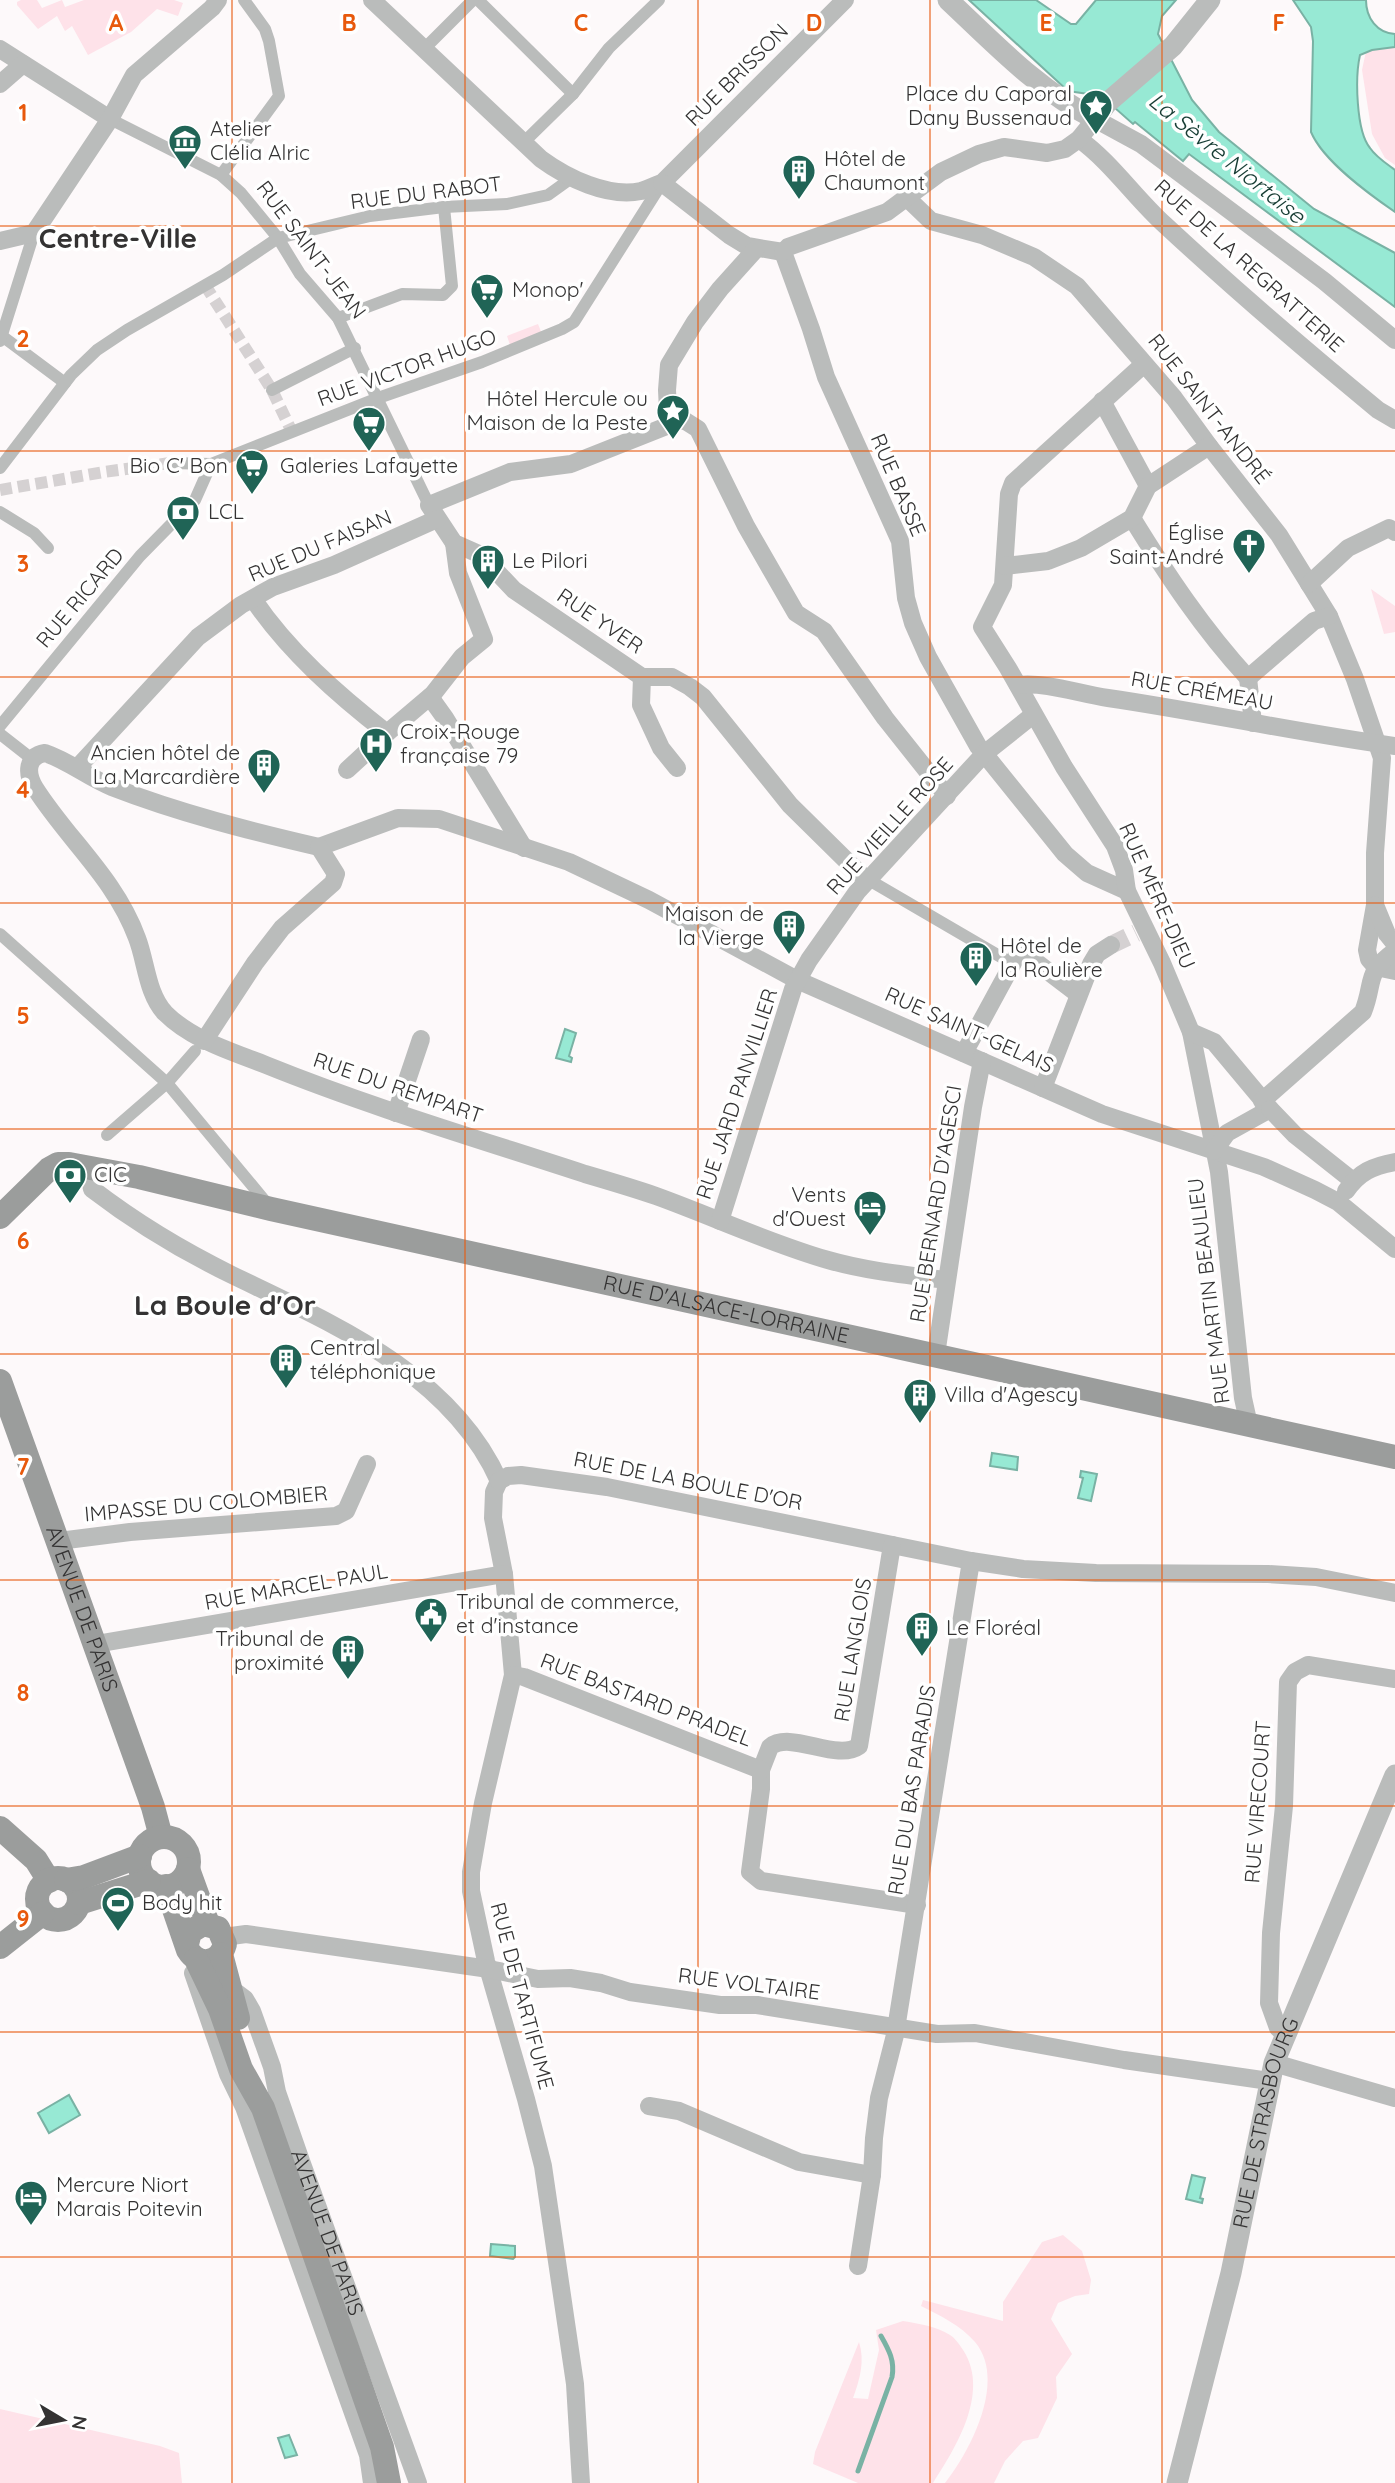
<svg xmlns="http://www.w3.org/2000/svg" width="1395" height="2483" viewBox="0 0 1395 2483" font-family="Quicksand,sans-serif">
<rect width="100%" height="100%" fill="#fdf9fa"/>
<g fill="#fee2e9">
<path d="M21,0H37L42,8L62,0L65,7L84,0H174L183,3L178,16L157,9L131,32L88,55L72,26L65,31L57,16L38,29L17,5V2Z"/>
<path d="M1369,37H1395V165L1385,158L1372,134L1362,70Z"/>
<path d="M538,324L544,339L510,345L507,336Z"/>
<path d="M1371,589L1395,606V632L1384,634Z"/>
<path d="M1063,2235L1082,2251L1091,2280L1089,2294L1075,2296L1058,2303L1051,2319L1072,2354L1056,2377L1057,2398L1038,2438L1023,2441L1005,2461L994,2483H945C971,2450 1007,2380 975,2342C960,2325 941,2316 921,2306L923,2300L1003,2321V2302L1042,2242Z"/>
<path d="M903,2321C920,2324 936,2326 950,2335C955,2338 958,2343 961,2347C992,2389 957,2446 933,2483H858L813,2464L815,2452L859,2342C865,2361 860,2379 853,2398L868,2399L879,2350L876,2330Z"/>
<path d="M0,2409L160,2446L179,2453L182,2483H0Z"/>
</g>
<g fill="#97e9d4" stroke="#79b2a4" stroke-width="2">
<path d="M969,0H1036L1071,24H1076L1096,0H1176L1162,16L1158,34L1192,100L1219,132L1314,209L1395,253V307L1189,154L1183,161L1135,122L1133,124L1106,100L1095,95L1068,91Z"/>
<path d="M1293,0H1366C1366,18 1377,33 1395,34V47L1372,50L1360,55C1355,77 1356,131 1370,148C1376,157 1387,164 1395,170V212C1369,194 1323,161 1311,132L1313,41L1311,27Z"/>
<path d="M565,1029L576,1033L569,1056L572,1058L571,1062L556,1058Z"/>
<path d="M992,1453L1018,1457L1017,1470L990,1466Z"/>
<path d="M1081,1471L1097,1474L1091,1501L1078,1498L1083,1478L1080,1477Z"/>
<path d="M69,2095L80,2115L49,2133L38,2113Z"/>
<path d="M1192,2175L1205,2178L1200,2198L1203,2199L1202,2203L1186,2199Z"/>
<path d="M491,2244L515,2246V2257L513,2259L490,2256Z"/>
<path d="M289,2435L297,2455L285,2458L278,2438Z"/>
</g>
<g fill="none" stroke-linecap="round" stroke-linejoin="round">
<path stroke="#79b2a4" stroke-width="5" d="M858,2471L892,2377C895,2361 889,2350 881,2336"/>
<g stroke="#d5d1d2" stroke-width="12" stroke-dasharray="12 6" stroke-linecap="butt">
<path d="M205,285L272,390L292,432"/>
<path d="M0,490L104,472L170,463"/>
</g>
<path stroke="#d5d1d2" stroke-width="18" stroke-dasharray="18 9" stroke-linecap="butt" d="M1111,945L1136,933"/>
<g stroke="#babcbb" stroke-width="12">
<path d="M478,0L573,94"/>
<path d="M423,50L473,0"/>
<path d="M110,119L221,175L241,193L278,238L300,274L338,318L429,505"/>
<path d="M522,144L573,94L609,48L659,0"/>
<path d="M221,175L279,96L269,41L265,29L244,0"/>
<path d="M338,318L402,294L443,295L452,286L444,207"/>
<path d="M2,336L65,383"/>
<path d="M0,341L34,233"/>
<path d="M272,390L355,348"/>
<path d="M172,463L211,464"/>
<path d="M0,468L71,375L97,350L127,330L223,275L278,238L370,216L444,207L507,204L548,195L573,177"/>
<path d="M0,512L34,533L48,548"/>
<path d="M0,726L140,556L195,500L211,464L378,398L482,362L562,329L574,322L662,183"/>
<path d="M0,734L32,759"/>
<path d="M869,880L1013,964"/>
<path d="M0,934L167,1083L270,1207"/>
<path d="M107,1135L167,1083L195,1051"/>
</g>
<g stroke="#babcbb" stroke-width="18">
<path d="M372,0L541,159C567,178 608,198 641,191C648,189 655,185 662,183L845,0"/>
<path d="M0,49L110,119"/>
<path d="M0,84L23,64"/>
<path d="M1079,139C1112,163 1135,198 1165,225C1234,289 1305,350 1378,410L1395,420"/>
<path d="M662,183L729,235L747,246L783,252"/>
<path d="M906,197L931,221L982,235L1034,257L1077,286L1174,398L1209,446L1279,535L1329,616L1355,679L1382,758L1375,853V905L1367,950L1369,959L1376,967L1395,971"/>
<path d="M0,241L34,233L110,119L134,75L212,8L218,0"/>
<path d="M756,249L720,289L695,322L669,365L667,390L668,410L698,429L746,526L796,613L824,631L885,718L947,796"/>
<path d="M783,252L811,329L826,377L900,541L906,598L913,623L928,657L978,746L1065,854L1087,873L1127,891"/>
<path d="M783,252L788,247L887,212L941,172L979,154L1004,147L1047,153L1065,149L1079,139L1095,119L1141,144L1324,281L1395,340"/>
<path d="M1144,364L1013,483L1009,494L1003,585L982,627L1008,668L1064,767L1115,846L1124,870L1127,891L1162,963L1191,1032L1219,1172L1243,1398L1249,1425"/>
<path d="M1102,401L1148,486"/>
<path d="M682,420L571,464L510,472L429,505L454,543L481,555L514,590L642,677H672L690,687L703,697L790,805L860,874L869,880"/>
<path d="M1132,518C1167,575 1203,629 1248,678L1314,621L1329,616"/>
<path d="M1005,566L1048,561L1081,548L1132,518L1148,486L1209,446"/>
<path d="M1309,584L1348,548L1389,528L1395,532"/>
<path d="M253,599C288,651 338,695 387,733L433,694L462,657L484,639L458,573L454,543"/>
<path d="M642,677L641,705L661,748L677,768"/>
<path d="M1248,678L1253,723"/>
<path d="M1018,685C1048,682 1079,694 1108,698C1204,712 1299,733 1395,746"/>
<path d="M430,697L445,718L524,848"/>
<path d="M77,768L198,637L241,605L273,587L334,565L437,519"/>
<path d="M347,770L387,733"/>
<path d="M319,847C250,831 179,813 112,787C89,778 69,761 45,753C26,756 26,774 35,788C68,840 115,878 137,938C146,961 147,994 165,1013C192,1040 231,1051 266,1065C370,1107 478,1139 585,1174C609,1181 633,1188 656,1196C714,1217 769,1243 828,1260C866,1271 907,1275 946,1280"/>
<path d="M319,847L398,818L439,819L569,862L649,900L797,980L1102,1114L1264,1167L1315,1190L1338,1202L1395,1249"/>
<path d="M1375,905L1387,934L1395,944"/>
<path d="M1191,1032L1214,1042L1270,1109L1227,1133L1214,1151"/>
<path d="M204,1041L255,963L282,928L333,883L336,874L319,847"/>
<path d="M964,1053L1020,950L1078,994"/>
<path d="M1043,1088L1091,964L1097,954L1111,945"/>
<path d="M1262,1101L1363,1012C1375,982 1364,973 1395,951"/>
<path d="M1270,1109L1295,1135L1353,1181"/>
<path d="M396,1113L421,1039"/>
<path d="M93,1169L90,1180L92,1189C135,1222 183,1251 232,1275C331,1323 451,1373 499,1481"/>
<path d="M1346,1191C1359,1172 1373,1166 1395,1162"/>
<path d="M720,1221L793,989L809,960L857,892L984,754L1033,715"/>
<path d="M936,1355L973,1107L982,1061"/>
<path d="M499,1481L494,1492L493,1518L504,1574L513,1675L483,1803L471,1872V1891L486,1961L526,2099L543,2166L575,2384L581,2483"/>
<path d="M499,1481L508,1476L521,1475L607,1487L971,1561L1023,1569L1096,1573L1268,1574L1316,1577L1395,1593"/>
<path d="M59,1541L130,1532L336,1516L346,1511L367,1464"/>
<path d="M892,1545L859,1746C837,1762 790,1730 770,1747L761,1770V1789L750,1872L761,1881L917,1905"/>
<path d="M96,1644L504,1574"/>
<path d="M513,1675L524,1677L761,1770"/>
<path d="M224,1937L246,1934L489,1969L538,1979L570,1978L601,1983L630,1992L720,2005H757L937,2034L975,2033L1124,2060L1269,2081"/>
<path d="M193,1973L228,2074L244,2107L368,2455L372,2483"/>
<path id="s1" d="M229,1987L245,1999L252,2011L272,2067L277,2092L301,2161L418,2483"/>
<path d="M1285,2035L1278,2028L1269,2003L1271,1933L1284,1806L1288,1682L1295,1672L1308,1665L1395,1679"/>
<path d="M1274,2063L1395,2098"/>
<path d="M649,2106L679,2111L799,2162L872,2175"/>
<path d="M858,2266L872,2175L874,2138L879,2098L895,2035L971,1561"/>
</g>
<g stroke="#babcbb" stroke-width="21">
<path d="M948,0C994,43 1039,91 1095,119L1107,103L1173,46L1210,0"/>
<path id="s2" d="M1177,2483L1231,2273L1274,2063L1395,1775"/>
</g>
<g stroke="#9b9d9c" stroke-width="24">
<path id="s3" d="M0,1217L49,1169L58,1164H69L139,1177L271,1209L1395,1457"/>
<path id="s4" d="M0,1381L153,1807L161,1837"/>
<path d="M0,1828L36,1860L49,1881"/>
<circle cx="164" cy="1862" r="25"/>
<path d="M188,1869L208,1924"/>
<circle cx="58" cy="1899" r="21"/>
<path d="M66,1880L84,1877L140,1856"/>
<path d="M166,1886L188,1950C199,1968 220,1963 225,1944L218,1928L203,1924L190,1932L187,1944"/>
<path d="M79,1903L149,1881"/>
<path d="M0,1947L43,1913"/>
<path d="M221,1954L238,2018"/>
<path d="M196,1959L220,2009L241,2069L263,2108L382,2447L389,2483"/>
</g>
</g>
<path fill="none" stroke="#e8590c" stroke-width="2" stroke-opacity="0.55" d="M232,0V2483M465,0V2483M698,0V2483M930,0V2483M1162,0V2483M0,226H1395M0,451H1395M0,677H1395M0,903H1395M0,1129H1395M0,1354H1395M0,1580H1395M0,1806H1395M0,2032H1395M0,2257H1395"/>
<defs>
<symbol id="sight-pin" viewBox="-11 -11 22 30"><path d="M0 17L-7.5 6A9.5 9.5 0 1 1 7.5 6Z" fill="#206456" stroke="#fff"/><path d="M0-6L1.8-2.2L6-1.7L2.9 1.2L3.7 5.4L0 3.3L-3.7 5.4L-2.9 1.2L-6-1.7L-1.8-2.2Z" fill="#fff"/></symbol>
<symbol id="museum-pin" viewBox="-11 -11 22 30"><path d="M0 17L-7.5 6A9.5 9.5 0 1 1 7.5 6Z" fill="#206456" stroke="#fff"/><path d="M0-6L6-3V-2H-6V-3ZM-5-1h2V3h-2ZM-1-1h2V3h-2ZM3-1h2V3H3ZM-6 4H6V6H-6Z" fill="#fff"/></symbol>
<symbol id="building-pin" viewBox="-11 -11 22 30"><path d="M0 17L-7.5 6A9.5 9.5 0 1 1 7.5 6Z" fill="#206456" stroke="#fff"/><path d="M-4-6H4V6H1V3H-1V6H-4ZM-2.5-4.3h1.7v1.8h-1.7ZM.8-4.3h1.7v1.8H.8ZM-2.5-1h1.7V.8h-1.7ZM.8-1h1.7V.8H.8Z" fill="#fff"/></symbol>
<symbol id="supermarket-pin" viewBox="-11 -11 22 30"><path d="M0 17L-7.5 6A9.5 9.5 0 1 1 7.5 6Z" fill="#206456" stroke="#fff"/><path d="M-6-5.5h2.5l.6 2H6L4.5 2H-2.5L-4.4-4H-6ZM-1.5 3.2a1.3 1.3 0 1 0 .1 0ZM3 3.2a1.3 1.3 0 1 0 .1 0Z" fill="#fff"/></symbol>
<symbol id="bank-pin" viewBox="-11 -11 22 30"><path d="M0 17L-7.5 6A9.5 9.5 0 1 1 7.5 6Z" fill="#206456" stroke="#fff"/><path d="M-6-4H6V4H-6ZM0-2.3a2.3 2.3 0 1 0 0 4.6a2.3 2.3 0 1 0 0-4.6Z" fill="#fff"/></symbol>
<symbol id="church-pin" viewBox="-11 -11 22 30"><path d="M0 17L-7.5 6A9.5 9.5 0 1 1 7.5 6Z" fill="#206456" stroke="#fff"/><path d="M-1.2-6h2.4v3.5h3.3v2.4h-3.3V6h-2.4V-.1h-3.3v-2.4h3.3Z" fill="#fff"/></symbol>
<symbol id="hospital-pin" viewBox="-11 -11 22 30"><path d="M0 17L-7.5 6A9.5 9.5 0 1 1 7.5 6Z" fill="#206456" stroke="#fff"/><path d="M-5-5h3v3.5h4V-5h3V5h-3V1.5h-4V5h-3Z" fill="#fff"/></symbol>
<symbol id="hotel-pin" viewBox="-11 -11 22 30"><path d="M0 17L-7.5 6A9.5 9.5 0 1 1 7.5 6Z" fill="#206456" stroke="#fff"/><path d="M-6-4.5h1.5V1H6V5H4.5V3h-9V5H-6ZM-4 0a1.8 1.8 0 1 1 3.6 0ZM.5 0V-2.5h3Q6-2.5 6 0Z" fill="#fff"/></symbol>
<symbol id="civic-pin" viewBox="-11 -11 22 30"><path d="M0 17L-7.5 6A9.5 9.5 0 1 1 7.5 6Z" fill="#206456" stroke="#fff"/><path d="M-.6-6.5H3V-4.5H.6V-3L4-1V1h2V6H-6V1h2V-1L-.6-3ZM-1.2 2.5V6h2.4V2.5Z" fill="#fff"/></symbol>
<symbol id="stadium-pin" viewBox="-11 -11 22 30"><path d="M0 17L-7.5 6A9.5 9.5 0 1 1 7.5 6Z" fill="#206456" stroke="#fff"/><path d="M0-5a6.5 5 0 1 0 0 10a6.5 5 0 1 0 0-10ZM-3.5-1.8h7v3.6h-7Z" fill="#fff"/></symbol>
</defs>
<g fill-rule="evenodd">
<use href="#sight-pin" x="1077" y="87" width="38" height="52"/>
<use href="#museum-pin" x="166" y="122" width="38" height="52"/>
<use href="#building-pin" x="780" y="152" width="38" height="52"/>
<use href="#supermarket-pin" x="468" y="271" width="38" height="52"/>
<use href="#sight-pin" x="654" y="392" width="38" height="52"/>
<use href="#supermarket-pin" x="350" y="404" width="38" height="52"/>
<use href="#supermarket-pin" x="233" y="447" width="38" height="52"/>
<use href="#bank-pin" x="164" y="493" width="38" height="52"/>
<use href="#church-pin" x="1230" y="526" width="38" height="52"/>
<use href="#building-pin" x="469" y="542" width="38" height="52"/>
<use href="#hospital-pin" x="357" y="725" width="38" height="52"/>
<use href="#building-pin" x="245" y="746" width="38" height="52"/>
<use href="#building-pin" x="770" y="907" width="38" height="52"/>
<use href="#building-pin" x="957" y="939" width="38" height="52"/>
<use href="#bank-pin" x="51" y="1156" width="38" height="52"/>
<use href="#hotel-pin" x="851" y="1188" width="38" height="52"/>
<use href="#building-pin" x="267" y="1341" width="38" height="52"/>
<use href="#building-pin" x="901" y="1376" width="38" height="52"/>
<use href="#civic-pin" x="412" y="1595" width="38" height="52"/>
<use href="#building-pin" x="903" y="1609" width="38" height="52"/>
<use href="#building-pin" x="329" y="1632" width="38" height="52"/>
<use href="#stadium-pin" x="99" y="1884" width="38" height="52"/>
<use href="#hotel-pin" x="12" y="2178" width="38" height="52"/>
</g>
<g text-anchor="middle" stroke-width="7" stroke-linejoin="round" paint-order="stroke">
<g font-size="21" fill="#343333" stroke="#fff">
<text transform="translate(737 75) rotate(-45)" y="7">RUE BRISSON</text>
<text transform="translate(426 193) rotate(-7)" y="7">RUE DU RABOT</text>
<text transform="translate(311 250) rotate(53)" y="7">RUE SAINT-JEAN</text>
<text transform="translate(1249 266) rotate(42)" y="7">RUE DE LA REGRATTERIE</text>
<text transform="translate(407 368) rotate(-20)" y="7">RUE VICTOR HUGO</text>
<text transform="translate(1209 409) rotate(52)" y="7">RUE SAINT-ANDRÉ</text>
<text transform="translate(898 485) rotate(67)" y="7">RUE BASSE</text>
<text transform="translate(320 546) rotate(-23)" y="7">RUE DU FAISAN</text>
<text transform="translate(80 598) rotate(-50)" y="7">RUE RICARD</text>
<text transform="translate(600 621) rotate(34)" y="7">RUE YVER</text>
<text transform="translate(1202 691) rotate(10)" y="7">RUE CRÉMEAU</text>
<text transform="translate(890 826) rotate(-48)" y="7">RUE VIEILLE ROSE</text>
<text transform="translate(1157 896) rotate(66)" y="7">RUE MÈRE-DIEU</text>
<text transform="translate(969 1030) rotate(24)" y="7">RUE SAINT-GELAIS</text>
<text transform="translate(398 1088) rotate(19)" y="7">RUE DU REMPART</text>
<text transform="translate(737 1094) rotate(-72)" y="7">RUE JARD PANVILLIER</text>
<text transform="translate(936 1204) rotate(-81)" y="7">RUE BERNARD D'AGESCI</text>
<text transform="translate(1209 1291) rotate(-97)" y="7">RUE MARTIN BEAULIEU</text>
<text dy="7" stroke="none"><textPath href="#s3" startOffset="763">RUE D'ALSACE-LORRAINE</textPath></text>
<text transform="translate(688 1481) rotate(11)" y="7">RUE DE LA BOULE D'OR</text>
<text transform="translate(206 1504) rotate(-5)" y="7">IMPASSE DU COLOMBIER</text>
<text transform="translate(296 1587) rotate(-10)" y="7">RUE MARCEL PAUL</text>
<text dy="7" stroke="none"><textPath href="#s4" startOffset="242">AVENUE DE PARIS</textPath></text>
<text transform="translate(853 1650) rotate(-81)" y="7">RUE LANGLOIS</text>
<text transform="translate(646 1700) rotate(21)" y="7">RUE BASTARD PRADEL</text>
<text transform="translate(912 1790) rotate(-81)" y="7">RUE DU BAS PARADIS</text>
<text transform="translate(1258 1802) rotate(-86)" y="7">RUE VIRECOURT</text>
<text transform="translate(749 1984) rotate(7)" y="7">RUE VOLTAIRE</text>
<text transform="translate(522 1996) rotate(75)" y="7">RUE DE TARTIFUME</text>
<text dy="7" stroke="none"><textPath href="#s2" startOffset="371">RUE DE STRASBOURG</textPath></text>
<text dy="7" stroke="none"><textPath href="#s1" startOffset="268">AVENUE DE PARIS</textPath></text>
</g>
<g font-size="21" fill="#343333" stroke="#fff" text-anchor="start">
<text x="1072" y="101" text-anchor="end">Place du Caporal<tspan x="1072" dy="24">Dany Bussenaud</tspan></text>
<text x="210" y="136">Atelier<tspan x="210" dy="24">Clélia Alric</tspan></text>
<text x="824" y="166">Hôtel de<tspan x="824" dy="24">Chaumont</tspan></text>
<text x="512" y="297">Monop'</text>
<text x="648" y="406" text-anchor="end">Hôtel Hercule ou<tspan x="648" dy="24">Maison de la Peste</tspan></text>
<text x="228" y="473" text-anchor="end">Bio C' Bon</text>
<text x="369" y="473" text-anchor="middle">Galeries Lafayette</text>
<text x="208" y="519">LCL</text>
<text x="1224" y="540" text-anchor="end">Église<tspan x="1224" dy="24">Saint-André</tspan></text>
<text x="512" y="568">Le Pilori</text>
<text x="400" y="739">Croix-Rouge<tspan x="400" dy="24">française 79</tspan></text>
<text x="240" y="760" text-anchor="end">Ancien hôtel de<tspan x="240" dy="24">La Marcardière</tspan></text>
<text x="764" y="921" text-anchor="end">Maison de<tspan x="764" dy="24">la Vierge</tspan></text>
<text x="1000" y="953">Hôtel de<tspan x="1000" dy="24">la Roulière</tspan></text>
<text x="94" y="1182">CIC</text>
<text x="846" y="1202" text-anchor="end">Vents<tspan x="846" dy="24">d'Ouest</tspan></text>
<text x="310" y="1355">Central<tspan x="310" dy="24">téléphonique</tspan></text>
<text x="944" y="1402">Villa d'Agescy</text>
<text x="456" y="1609">Tribunal de commerce,<tspan x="456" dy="24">et d'instance</tspan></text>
<text x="946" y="1635">Le Floréal</text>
<text x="324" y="1646" text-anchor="end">Tribunal de<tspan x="324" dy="24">proximité</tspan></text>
<text x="142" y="1910">Body hit</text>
<text x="56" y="2192">Mercure Niort<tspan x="56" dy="24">Marais Poitevin</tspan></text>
</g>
<g font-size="23" font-style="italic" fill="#173d34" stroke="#fff">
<text transform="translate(1227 158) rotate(39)" y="8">La Sèvre Niortaise</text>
</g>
<g font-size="28" font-weight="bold" fill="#343333" stroke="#fff">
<text x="118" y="248">Centre-Ville</text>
<text x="225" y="1315">La Boule d'Or</text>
</g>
</g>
<g font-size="23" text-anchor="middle" font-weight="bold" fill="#e8590c" stroke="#fff" stroke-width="7" stroke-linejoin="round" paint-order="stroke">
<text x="116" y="31">A</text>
<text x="349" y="31">B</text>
<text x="581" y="31">C</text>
<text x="814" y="31">D</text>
<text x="1046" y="31">E</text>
<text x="1279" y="31">F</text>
<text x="23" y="121">1</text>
<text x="23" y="347">2</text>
<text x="23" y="572">3</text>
<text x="23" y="798">4</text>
<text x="23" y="1024">5</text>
<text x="23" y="1249">6</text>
<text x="23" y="1475">7</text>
<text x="23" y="1701">8</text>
<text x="23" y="1927">9</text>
</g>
<g transform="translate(63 2420) rotate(100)" stroke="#ffffff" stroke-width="5" paint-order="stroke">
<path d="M0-5L12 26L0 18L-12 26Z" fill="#343333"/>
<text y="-10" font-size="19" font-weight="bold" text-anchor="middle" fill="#343333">N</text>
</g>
</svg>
